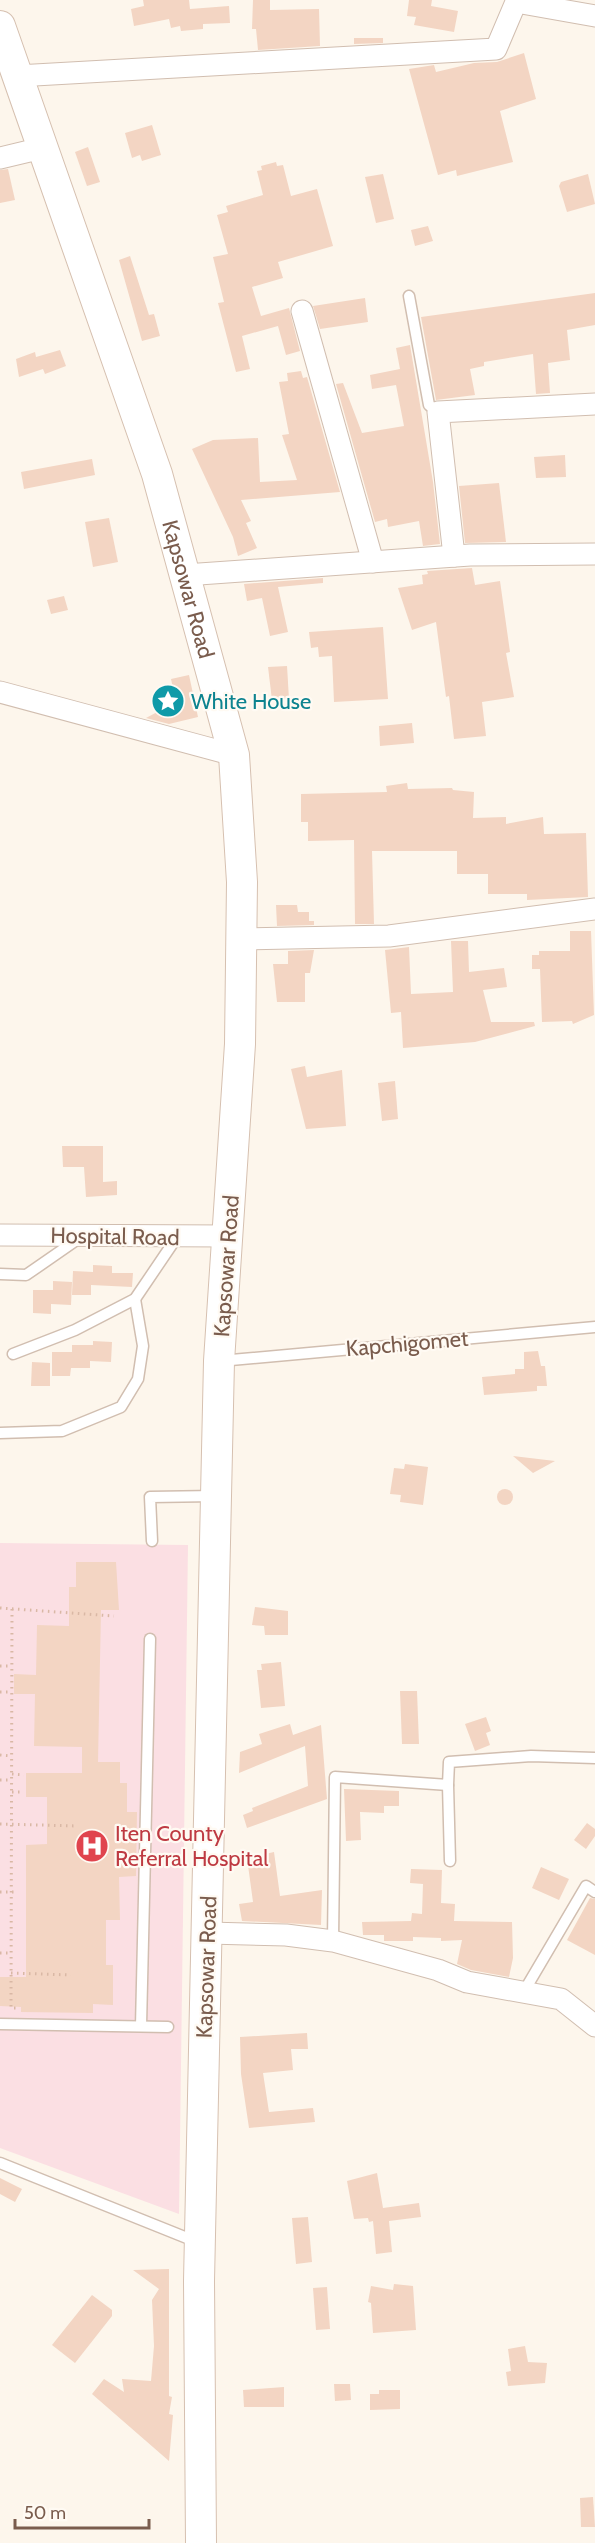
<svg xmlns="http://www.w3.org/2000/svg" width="595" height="2543" viewBox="0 0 595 2543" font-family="Cabin,sans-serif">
<rect width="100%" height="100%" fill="#fdf6ec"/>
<path fill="#fbdfe3" d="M0,1543L188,1545L179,2214L0,2148Z"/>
<g fill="#f3d5c3">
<path d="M143,0H189L190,9L229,6L230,23L203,24V29L181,31L180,26L171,28L169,19L134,26L131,9L144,6Z"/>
<path d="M253,0H270V10L319,9L320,46L258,50L256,29H252Z"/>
<path d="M409,0H432L431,6L458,11L454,32L414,25L416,17L407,16Z"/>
<path d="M354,38H383V43L354,44Z"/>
<path d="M524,53L536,99L500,111L513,162L457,176L456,170L438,175L409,69L434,65L436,72L474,63L497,62Z"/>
<path d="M152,125L161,155L142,161L140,155L132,158L125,133Z"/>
<path d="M88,147L100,182L87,186L75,152Z"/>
<path d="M276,162L277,166L283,165L291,196L317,189L333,246L278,262L283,278L252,287L261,316L289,308L300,351L286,355L278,326L242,336L250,369L236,372L218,303L224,302L213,257L228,254L217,215L228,212L226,206L263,195L257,171L262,170L261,166Z"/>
<path d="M8,169L15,200L0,203V170Z"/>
<path d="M383,174L394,219L376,223L365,177Z"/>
<path d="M588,174L595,204L567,212L559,186L561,182Z"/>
<path d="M428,226L433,241L415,246L411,230Z"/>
<path d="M130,256L149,315L154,314L160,336L142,341L119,260Z"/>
<path d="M595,293V325L567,330L570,360L548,363L550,393L536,394L533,354L484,362V366L470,369L475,395L436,400L421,317Z"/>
<path d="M365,298L368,322L320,329L313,306Z"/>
<path d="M410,345L433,482L440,544L423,546L419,521L388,527L387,519L375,522L336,384L343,383L362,433L404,426L396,385L372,389L370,375L400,369L396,348Z"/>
<path d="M60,350L66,366L45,374L43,369L19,377L16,359L35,352L36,357Z"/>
<path d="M301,371L303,378L307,377L340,492L241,500L251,521L246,523L257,548L238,556L233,537L192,449L213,440L258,438L260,482L297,480L282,435L289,434L279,382L288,381L287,373Z"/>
<path d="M565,455L566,477L536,478L534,457Z"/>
<path d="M92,459L95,475L24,489L21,472Z"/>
<path d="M499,483L506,542L465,543L459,486Z"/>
<path d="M109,518L118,562L93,567L85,522Z"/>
<path d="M472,568L475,585L500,581L510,652L506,653L514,697L482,702L486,736L454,739L449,696L446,697L436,622L412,630L398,588L423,584L422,575L428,574L427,571Z"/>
<path d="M323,578V583L278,587L288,632L270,636L262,598L247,601L244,584Z"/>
<path d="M64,596L68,610L51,614L47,600Z"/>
<path d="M383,627L388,699L334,702L332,656L319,657L318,647L311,648L309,632Z"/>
<path d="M287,666L289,699L272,700L268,667Z"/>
<path d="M189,675L198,717L169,724L146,718L176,702L171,679Z"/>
<path d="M412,723L414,743L380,746L379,726Z"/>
<path d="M407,783L408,789L452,788L453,790L474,792L473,818L506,817V824L543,817L544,834L586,833L588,897L527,900V894H488V874H457V851H372L374,924H355L354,840L308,841V822H301V794L387,792L386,786Z"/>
<path d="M276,905H297L298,912H309V921H314V925L277,926Z"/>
<path d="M570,931H591L594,1015L573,1024L572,1021L542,1022L540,969H532V955H539V951H570Z"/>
<path d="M451,941H468L469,972L504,968L507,987L483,990L491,1022H534L535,1026L475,1042L403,1048L401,1012L391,1013L385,950L409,947L411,994L453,992Z"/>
<path d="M314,950L310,973H305V1002H277L273,964H288V951Z"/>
<path d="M305,1066L307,1077L342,1070L346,1126L306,1129L291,1069Z"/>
<path d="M395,1081L398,1119L382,1121L378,1083Z"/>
<path d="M62,1146H103V1182L117,1181V1195L86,1197L84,1167H63Z"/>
<path d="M93,1265L112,1266V1273H133L132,1287L91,1285V1295H72L73,1271L93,1272Z"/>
<path d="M53,1281L72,1282L71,1305L51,1304V1314L33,1313V1290H53Z"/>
<path d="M93,1341L112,1342L111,1362L90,1361V1368H71L70,1376H52V1352H72V1345H93Z"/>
<path d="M538,1351L541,1366H545L547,1386H537V1391L484,1395L482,1377L515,1374V1369H524V1352Z"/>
<path d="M32,1362L50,1363V1386H31Z"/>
<path d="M513,1456L555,1461L533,1473Z"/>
<path d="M405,1464L428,1467L423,1505L400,1502L401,1495L390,1494L394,1468L404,1469Z"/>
<circle cx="505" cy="1497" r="8"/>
<path d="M76,1562H116L119,1610H101L98,1762H120V1783H127V1812H137L136,1876L119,1877L120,1920H106V1965H113V2005L93,2004V2013L21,2012V2007L0,2006V1977H26V1845L47,1844V1797H26V1773H82V1747L34,1746L35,1694H14V1674L36,1675L37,1625L69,1626V1587H76Z"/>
<path d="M255,1607L288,1611V1635H265L264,1626L252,1625Z"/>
<path d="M281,1662L285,1706L261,1708L257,1670H262L261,1664Z"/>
<path d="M400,1691H417L419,1744H402Z"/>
<path d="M486,1717L491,1731L486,1733L490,1745L475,1751L465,1724Z"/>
<path d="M290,1724L293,1735L321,1725L327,1799L247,1828L243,1815L253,1811L252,1808L308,1786L305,1746L239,1773L240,1752L262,1744L259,1734Z"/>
<path d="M344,1789L399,1791V1806H384V1813L360,1812L361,1840L346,1841Z"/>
<path d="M587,1823L595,1829V1836L586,1849L574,1840Z"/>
<path d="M274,1852L280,1896L322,1890L321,1925L242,1921L239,1904L253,1902L247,1858Z"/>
<path d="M541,1867L569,1879L559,1900L532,1888Z"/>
<path d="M411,1869L442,1870L441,1903L455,1904L454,1921L512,1922L513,1958L509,1977L471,1970L457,1964L462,1940L441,1941V1938L413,1937V1941H384V1935H363L362,1922L411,1921L412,1913L422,1914L423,1884L410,1883Z"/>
<path d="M590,1898L595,1899V1955L567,1940Z"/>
<path d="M307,2033L308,2049H291L293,2070L263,2073L269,2112L313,2108L315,2122L249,2128L241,2074L240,2037Z"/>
<path d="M377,2173L383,2208L419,2203L421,2217L389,2221L392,2252L376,2254L373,2221L369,2222L368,2218L354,2219L347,2181Z"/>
<path d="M0,2178L22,2189L15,2202L0,2194Z"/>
<path d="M308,2217L312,2262L296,2264L292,2218Z"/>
<path d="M169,2269V2396L172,2397L169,2414L173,2415L169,2461L92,2394L104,2379L124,2392L122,2379L151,2381L154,2346L152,2300L159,2289L133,2270Z"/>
<path d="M394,2284L413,2286L416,2330L373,2333L371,2303L368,2302L371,2286L393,2290Z"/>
<path d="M327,2287L330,2329L316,2330L313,2288Z"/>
<path d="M92,2295L112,2310V2316L75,2363L52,2345Z"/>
<path d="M525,2346L528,2362L547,2363L545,2383L508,2386L506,2372L511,2371L508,2349Z"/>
<path d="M334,2384H350L351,2400L335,2401Z"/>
<path d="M284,2387V2407H244L243,2390Z"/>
<path d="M379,2390H400V2409L370,2410V2394H379Z"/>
<path d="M593,2497L595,2527H581L580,2498Z"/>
</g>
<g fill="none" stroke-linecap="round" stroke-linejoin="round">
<defs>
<g id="lane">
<path d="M409,296L429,405L438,412"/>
<path d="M0,1274L26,1275L78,1239"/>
<path d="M13,1354L75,1330L135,1299L177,1237"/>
<path d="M220,1361L595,1327"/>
<path d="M0,1433L62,1431L121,1407L138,1379L143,1346L135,1299"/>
<path d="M152,1541L150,1497L215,1496"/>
<path d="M448,1785L450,1861"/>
<path d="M333,1941L335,1777L448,1785L449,1762L531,1756L595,1758"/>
<path d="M523,1993L586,1886L595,1892"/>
<path d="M0,2024L168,2027"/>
<path d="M141,2026L150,1639"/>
<path d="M0,2163L197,2242"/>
</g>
<g id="street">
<path d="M17,76L496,49L516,2L595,16"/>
<path d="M0,158L42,148"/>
<path d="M302,311L373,562"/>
<path d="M454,556L438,412L595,404"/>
<path d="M185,575L470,555L595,554"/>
<path d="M0,692L234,755"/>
<path d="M239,939L389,936L595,909"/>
<path d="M0,1235L229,1236"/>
<path d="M208,1933L286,1935L333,1941L438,1970L467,1982L561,1999L595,2026"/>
</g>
<g id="secondary">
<path id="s1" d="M0,26L157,474L234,755L242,882L240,1044L219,1361L216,1496L199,2281L201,2543"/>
</g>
</defs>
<use href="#lane" stroke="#d1beb0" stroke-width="13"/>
<use href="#street" stroke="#d1beb0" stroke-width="23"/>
<use href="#secondary" stroke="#d6c0b0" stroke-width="32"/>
<g stroke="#d9b8a5" stroke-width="3" stroke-dasharray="1.5 4.5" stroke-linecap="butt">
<path d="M0,1608L114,1616"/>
<path d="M12,1609L11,2008H18"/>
<path d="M0,1666H12"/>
<path d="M0,1692H12"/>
<path d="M0,1755L12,1756"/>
<path d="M12,1774L24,1775"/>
<path d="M0,1780H12"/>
<path d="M12,1792H23"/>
<path d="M0,1824L78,1826"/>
<path d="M0,1892H16"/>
<path d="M0,1953H11"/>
<path d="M11,1973L71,1975"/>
</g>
<use href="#lane" stroke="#fff" stroke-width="10"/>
<use href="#street" stroke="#fff" stroke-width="21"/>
<use href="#secondary" stroke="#fff" stroke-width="30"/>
</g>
<defs>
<symbol id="sight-disc" viewBox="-11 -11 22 22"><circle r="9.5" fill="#0f9aa8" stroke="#fffaf3"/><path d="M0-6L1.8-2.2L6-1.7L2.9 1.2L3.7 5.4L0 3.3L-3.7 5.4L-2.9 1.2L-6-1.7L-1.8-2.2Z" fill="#fff"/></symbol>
<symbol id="hospital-disc" viewBox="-11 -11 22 22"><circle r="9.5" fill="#e0444e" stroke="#fffaf3"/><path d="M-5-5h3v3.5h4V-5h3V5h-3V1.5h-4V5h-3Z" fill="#fff"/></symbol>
</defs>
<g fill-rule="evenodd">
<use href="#sight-disc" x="149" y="682" width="38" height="38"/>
<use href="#hospital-disc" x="73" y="1827" width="38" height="38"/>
</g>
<g text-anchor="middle" stroke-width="4.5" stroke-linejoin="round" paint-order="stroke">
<g font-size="22" fill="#7a5c4d" stroke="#fffaf3">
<text dy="8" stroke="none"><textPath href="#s1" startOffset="594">Kapsowar Road</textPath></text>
<text transform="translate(115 1236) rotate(1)" y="8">Hospital Road</text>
<text transform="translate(226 1266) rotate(-86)" y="8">Kapsowar Road</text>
<text transform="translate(407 1343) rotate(-5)" y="8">Kapchigomet</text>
<text transform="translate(206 1967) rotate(-88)" y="8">Kapsowar Road</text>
</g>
<g font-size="22" fill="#0d838f" stroke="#fffaf3" text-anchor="start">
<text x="191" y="709">White House</text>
</g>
<g font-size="22" fill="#be3a42" stroke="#fffaf3" text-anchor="start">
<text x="115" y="1841">Iten County<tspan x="115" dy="25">Referral Hospital</tspan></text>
</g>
</g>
<path d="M15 2519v9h134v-9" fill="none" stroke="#7a5c4d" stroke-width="3"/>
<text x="24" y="2519" font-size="18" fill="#7a5c4d" stroke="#fffaf3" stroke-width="4.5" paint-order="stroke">50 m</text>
</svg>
